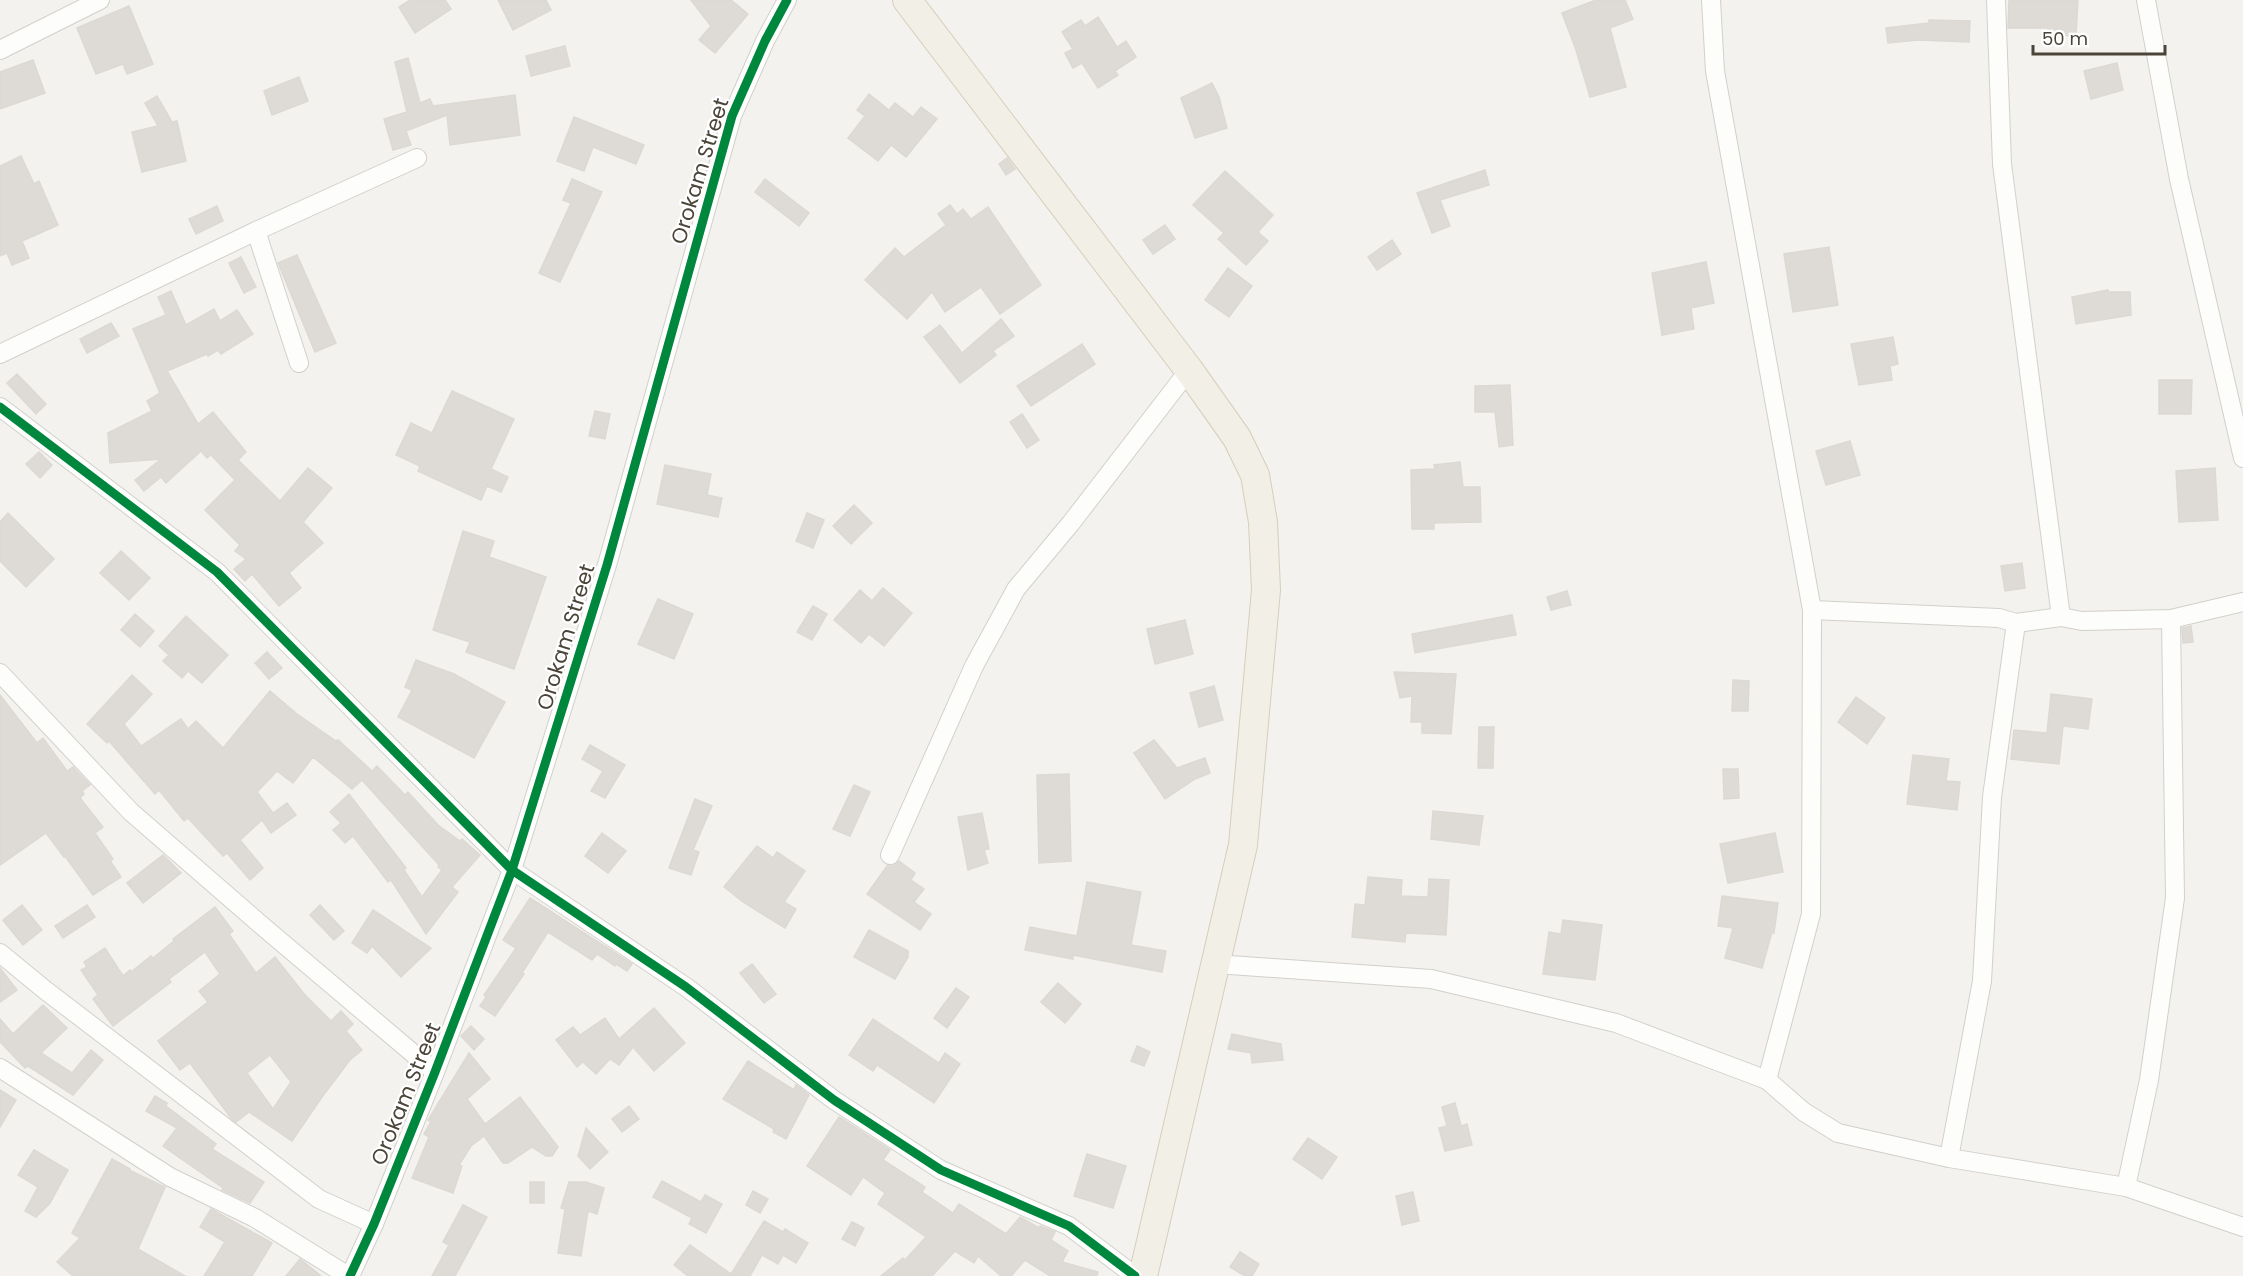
<svg xmlns="http://www.w3.org/2000/svg" width="2243" height="1276" viewBox="0 0 2243 1276" font-family="Poppins,sans-serif">
<rect width="100%" height="100%" fill="#f4f2ee"/>
<g fill="#dedbd6" stroke="#dcd9d4" stroke-width="1.5" fill-rule="evenodd">
<path d="M410,0H445L451,9L415,33L399,7Z"/>
<path d="M498,0H546L551,10L513,30Z"/>
<path d="M691,0H731L748,14L715,53L699,40L711,26Z"/>
<path d="M1596,0H1625L1633,19L1610,28L1626,87L1590,97L1576,50L1562,13Z"/>
<path d="M2009,0H2078L2076,36L2048,35V28H2008Z"/>
<path d="M129,6L153,64L127,74L123,64L96,74L77,28Z"/>
<path d="M1098,17L1117,47L1126,41L1136,57L1115,71L1118,75L1098,88L1082,63L1073,68L1065,53L1073,49L1062,32L1081,20L1085,26Z"/>
<path d="M1929,20L1970,21L1969,42L1918,40L1888,43L1886,28L1929,23Z"/>
<path d="M565,46L570,66L531,76L526,56Z"/>
<path d="M408,58L420,103L430,99L433,106L515,95L520,135L450,145L447,115L406,131L411,145L393,150L384,119L407,112L395,62Z"/>
<path d="M33,60L45,93L0,109V72Z"/>
<path d="M2117,63L2123,90L2091,99L2084,71Z"/>
<path d="M299,77L308,101L272,115L264,91Z"/>
<path d="M1212,83L1219,97L1227,128L1195,138L1181,98Z"/>
<path d="M869,94L889,110L895,103L913,117L921,107L937,119L906,157L891,145L878,161L848,138L865,116L857,110Z"/>
<path d="M157,96L172,122L177,121L186,161L142,172L132,132L158,126L145,103Z"/>
<path d="M574,117L644,145L636,164L593,147L584,171L557,161Z"/>
<path d="M21,156L34,184L39,181L58,225L22,241L29,258L12,265L7,253L0,256V166Z"/>
<path d="M1007,158L1015,169L1006,175L999,164Z"/>
<path d="M1485,170L1489,185L1440,200L1450,226L1432,233L1417,193Z"/>
<path d="M1225,171L1273,215L1258,232L1268,241L1246,265L1218,239L1224,233L1193,205Z"/>
<path d="M572,179L602,192L560,282L539,273L571,203L563,200Z"/>
<path d="M765,179L809,213L799,226L755,192Z"/>
<path d="M950,205L957,214L963,209L971,219L988,207L1041,285L1000,314L981,287L945,312L932,292L907,319L865,280L895,248L904,257L946,225L938,214Z"/>
<path d="M217,206L223,221L196,234L189,219Z"/>
<path d="M1165,225L1175,239L1153,254L1143,240Z"/>
<path d="M1392,240L1401,254L1377,270L1368,257Z"/>
<path d="M1829,247L1838,305L1793,312L1784,254Z"/>
<path d="M297,255L336,343L315,352L278,263Z"/>
<path d="M241,257L256,287L244,293L229,263Z"/>
<path d="M1706,262L1714,303L1691,308L1694,329L1662,335L1652,273Z"/>
<path d="M1228,268L1252,286L1229,317L1205,300Z"/>
<path d="M2108,290V292H2130L2131,315L2076,324L2072,297Z"/>
<path d="M171,291L186,325L214,309L220,321L237,310L253,334L221,354L218,350L208,356L207,354L167,371L198,424L213,412L246,452L238,460L280,501L308,468L332,488L303,522L323,543L289,573L301,588L279,606L252,574L245,581L234,569L246,559L235,551L240,545L205,510L235,480L211,455L207,458L201,451L166,483L161,477L144,491L135,480L161,459L110,463L108,433L152,411L147,401L160,393L133,329L166,315L158,297Z"/>
<path d="M1001,319L1014,336L993,351L996,355L960,383L924,337L940,325L962,353Z"/>
<path d="M111,323L119,336L87,353L80,339Z"/>
<path d="M1893,337L1898,364L1890,366L1892,380L1859,385L1851,344Z"/>
<path d="M1082,344L1095,364L1031,406L1017,386Z"/>
<path d="M17,374L46,404L36,414L7,383Z"/>
<path d="M2159,380H2192L2191,414H2159Z"/>
<path d="M1510,385L1513,445L1499,447L1495,412H1475V386Z"/>
<path d="M452,391L514,419L491,469L508,477L501,492L487,486L481,500L418,471L420,466L396,455L411,423L432,433Z"/>
<path d="M595,411L610,414L605,439L589,436Z"/>
<path d="M1022,414L1039,440L1027,448L1010,422Z"/>
<path d="M1850,441L1860,475L1826,485L1816,451Z"/>
<path d="M39,452L52,465L40,478L26,464Z"/>
<path d="M1460,462L1463,487H1480L1481,522L1434,523V529H1412L1411,470L1435,469L1434,465Z"/>
<path d="M665,465L711,474L707,495L722,498L718,517L657,504Z"/>
<path d="M2215,468L2218,520L2179,522L2176,471Z"/>
<path d="M854,505L872,523L851,544L833,526Z"/>
<path d="M8,513L54,559L26,587L0,561V522Z"/>
<path d="M807,513L824,520L813,548L796,541Z"/>
<path d="M463,531L494,541L489,557L546,577L514,669L466,652L470,642L433,630Z"/>
<path d="M121,551L150,578L129,600L100,573Z"/>
<path d="M2022,563L2025,588L2005,591L2001,566Z"/>
<path d="M883,588L912,613L884,646L869,634L861,643L834,620L860,590L872,601Z"/>
<path d="M1567,591L1571,605L1551,610L1547,597Z"/>
<path d="M658,599L693,614L674,659L638,644Z"/>
<path d="M813,606L827,614L812,640L797,632Z"/>
<path d="M135,614L154,631L140,647L121,630Z"/>
<path d="M1512,615L1516,635L1415,653L1412,634Z"/>
<path d="M186,616L228,655L202,683L188,671L182,678L163,661L169,655L159,646Z"/>
<path d="M1185,620L1193,654L1155,664L1147,629Z"/>
<path d="M2191,626L2193,642L2183,643L2182,628Z"/>
<path d="M267,652L282,668L269,679L255,663Z"/>
<path d="M416,660L454,674L505,702L474,758L398,717L412,690L405,687Z"/>
<path d="M1394,672L1456,674L1451,734L1422,733V722H1411L1412,696L1400,698Z"/>
<path d="M132,675L152,694L124,724L141,746L181,719L188,729L196,721L223,748L270,691L297,714L336,741L338,740L372,771L377,766L405,795L408,792L438,825L460,841L462,839L480,855L452,887L458,892L426,934L391,880L388,882L353,836L345,843L333,830L341,823L330,812L349,794L406,868L404,870L422,897L442,870L438,867L439,865L362,780L352,789L313,757L293,783L277,771L257,792L273,813L287,803L296,815L271,833L262,820L240,840L263,868L250,880L227,853L223,856L188,818L184,821L159,790L155,794L109,741L107,743L87,724Z"/>
<path d="M1733,680L1749,681L1748,711H1732Z"/>
<path d="M1214,686L1223,720L1199,727L1190,693Z"/>
<path d="M2051,694L2092,699L2088,729L2063,726L2059,764L2011,759L2014,730L2047,733Z"/>
<path d="M0,695L37,743L43,738L67,771L73,767L90,785L82,791L84,794L80,798L103,827L95,833L113,859L110,861L121,877L93,895L65,856L64,857L46,833L0,865Z"/>
<path d="M1856,697L1885,718L1867,744L1838,722Z"/>
<path d="M1479,727H1494L1493,768H1478Z"/>
<path d="M1154,740L1177,768L1205,758L1210,773L1195,779L1165,799L1134,753Z"/>
<path d="M590,745L625,765L605,798L591,791L603,771L582,759Z"/>
<path d="M1913,755L1949,759L1946,781L1960,782L1957,810L1907,804Z"/>
<path d="M1723,769H1738L1739,798L1724,799Z"/>
<path d="M1069,774L1071,861L1039,863L1037,775Z"/>
<path d="M854,785L870,792L850,836L833,829Z"/>
<path d="M695,799L712,806L693,850L699,852L691,875L669,868Z"/>
<path d="M1433,811L1483,816L1479,845L1431,839Z"/>
<path d="M982,813L989,849L984,850L988,863L968,870L958,817Z"/>
<path d="M602,833L626,851L608,873L585,856Z"/>
<path d="M1775,833L1783,872L1728,883L1720,844Z"/>
<path d="M757,846L773,858L777,852L805,871L784,902L796,909L785,928L743,902L724,887Z"/>
<path d="M163,855L181,873L143,903L127,883Z"/>
<path d="M899,861L915,873L911,880L924,889L914,902L931,914L920,930L867,894L887,866H892Z"/>
<path d="M1368,877L1402,880L1401,896L1428,897L1429,879L1449,880L1446,935L1406,933L1405,942L1352,937L1355,904L1365,905Z"/>
<path d="M1087,882L1141,892L1131,945L1166,951L1162,972L1073,955V959L1025,950L1030,927L1077,936Z"/>
<path d="M1722,896L1778,903L1774,933L1772,932L1762,968L1725,958L1733,928L1718,926Z"/>
<path d="M530,898L632,964L627,971L616,964L615,966L597,954L592,960L548,932L522,973L524,974L495,1016L480,1006L486,997L484,995L516,948L503,940Z"/>
<path d="M22,905L42,930L23,945L3,920Z"/>
<path d="M87,905L95,917L63,938L55,926Z"/>
<path d="M320,905L344,931L334,940L310,915Z"/>
<path d="M215,907L233,931L229,934L256,973L275,957L305,995L331,1021L341,1011L353,1024L346,1031L362,1050L350,1060L322,1097L292,1141L249,1112L236,1122L231,1118L190,1063L180,1070L158,1041L208,1002L199,991L220,974L205,952L169,979L171,982L113,1026L93,999L98,995L81,970L87,967L84,962L105,948L123,976L130,970L131,972L151,956L153,958L174,941L173,939ZM270,1055L291,1082L273,1109L247,1073Z"/>
<path d="M373,910L431,948L401,977L372,946L367,953L352,943Z"/>
<path d="M1563,920L1602,925L1595,980L1543,974L1549,932L1561,934Z"/>
<path d="M869,930L908,951V957L895,979L854,957Z"/>
<path d="M752,964L776,994L764,1003L740,973Z"/>
<path d="M0,968L17,990L0,1002Z"/>
<path d="M1058,983L1081,1004L1065,1023L1041,1002Z"/>
<path d="M956,988L969,997L947,1028L934,1018Z"/>
<path d="M43,1005L67,1028L41,1053L72,1073L91,1050L103,1060L73,1095L28,1066L25,1068L0,1042V1019L13,1034Z"/>
<path d="M654,1008L685,1043L654,1071L633,1047L619,1065L610,1059L596,1074L583,1062L577,1067L556,1040L573,1027L580,1035L605,1018L619,1039Z"/>
<path d="M873,1019L939,1063L945,1053L960,1064L934,1103L877,1065L873,1071L849,1055Z"/>
<path d="M471,1026L484,1039L474,1050L461,1036Z"/>
<path d="M1232,1034L1281,1044L1283,1060L1252,1063L1251,1053L1228,1049Z"/>
<path d="M1137,1046L1150,1052L1144,1066L1131,1061Z"/>
<path d="M469,1053L490,1079L467,1099L485,1124L520,1097L558,1147L552,1156H546L532,1147L508,1163H503L484,1136L471,1146L459,1165L462,1166L453,1193L412,1178L429,1137L424,1134L431,1122L428,1120Z"/>
<path d="M748,1061L794,1090L796,1085L809,1095L786,1139L773,1132L774,1129L723,1099Z"/>
<path d="M0,1090L16,1100L0,1127Z"/>
<path d="M155,1096L167,1103L166,1106L216,1144L212,1149L264,1182L250,1203L222,1190L223,1188L163,1146L177,1128L146,1111Z"/>
<path d="M1455,1103L1461,1126L1467,1124L1472,1145L1445,1151L1439,1128L1447,1126L1442,1107Z"/>
<path d="M629,1106L639,1119L622,1132L612,1119Z"/>
<path d="M839,1117L890,1150L883,1160L925,1187L922,1192L953,1213L959,1204L1006,1234L1020,1217L1039,1228L1040,1226L1055,1232L1051,1240L1068,1251L1062,1262L1098,1272L1097,1276H1050L1025,1260L1011,1276H1001L978,1256L974,1263L955,1251L932,1276H881L903,1258L905,1260L926,1237L878,1204L885,1193L863,1177L851,1195L807,1166Z"/>
<path d="M586,1128L608,1152L590,1169L578,1156Z"/>
<path d="M1308,1138L1337,1157L1322,1179L1293,1159Z"/>
<path d="M34,1150L68,1170L50,1203L36,1217L25,1211L38,1187L18,1175Z"/>
<path d="M1087,1154L1126,1166L1113,1208L1074,1196Z"/>
<path d="M112,1159L130,1169L129,1170L165,1187L138,1249L185,1276H73L57,1262L80,1238L72,1233Z"/>
<path d="M662,1181L701,1202L705,1195L722,1204L706,1233L689,1224L692,1218L653,1197Z"/>
<rect x="530" y="1182" width="14" height="21"/>
<path d="M569,1182H586L604,1188L597,1214L588,1211L581,1256L558,1253L565,1209L561,1208Z"/>
<path d="M753,1191L768,1199L760,1213L746,1205Z"/>
<path d="M1413,1192L1419,1221L1402,1225L1396,1196Z"/>
<path d="M463,1205L487,1217L455,1276H432L449,1245L443,1242Z"/>
<path d="M211,1209L272,1243L252,1276H204L225,1242L200,1227Z"/>
<path d="M764,1221L783,1232L785,1229L808,1243L796,1263L783,1255L778,1264L762,1255L750,1276H688L674,1265L690,1245L731,1274Z"/>
<path d="M852,1222L864,1228L855,1246L842,1239Z"/>
<path d="M1240,1252L1259,1264L1252,1276H1245L1230,1267Z"/>
<path d="M300,1259L304,1262L321,1276H286Z"/>
</g>
<g fill="none" stroke-linecap="round" stroke-linejoin="round">
<defs>
<g id="minor">
<path d="M1711,0L1715,71L1812,610L1811,914L1767,1080"/>
<path d="M1996,0L2002,164L2061,617"/>
<path d="M2146,0L2179,179L2243,458"/>
<path d="M0,50L100,0"/>
<path d="M256,231L299,363"/>
<path d="M0,354L256,231L417,158"/>
<path d="M0,407L217,572L512,870L686,987L834,1100L941,1170L1069,1226L1135,1276"/>
<path d="M1812,610L1999,618L2016,623L2061,617L2082,621L2171,619L2243,602"/>
<path d="M0,673L131,812L260,924L435,1072"/>
<path d="M890,855L974,666L1016,589L1071,523L1189,370"/>
<path d="M0,953L45,990L319,1199L374,1224"/>
<path d="M1216,964L1431,979L1616,1023L1767,1080L1804,1112L1838,1133L1949,1158L2126,1187L2243,1227"/>
<path d="M0,1068L170,1177L255,1218L348,1276"/>
<path d="M1949,1158L1982,981L1992,797L2016,623"/>
<path d="M2126,1187L2149,1080L2175,898L2171,619"/>
<path d="M350,1276L374,1224L435,1072L512,870L607,565L732,116L765,41L787,0"/>
</g>
<path id="primary" d="M907,0L1189,370L1237,438L1255,475L1263,522L1266,590L1243,845L1143,1276"/>
</defs>
<use href="#minor" stroke="#d2d0cb" stroke-width="20"/>
<use href="#primary" stroke="#d6cebb" stroke-width="30"/>
<use href="#minor" stroke="#fdfdfc" stroke-width="18"/>
<use href="#primary" stroke="#f2efe6" stroke-width="28"/>
<defs>
<g id="cycleway">
<path d="M0,407L217,572L512,870L686,987L834,1100L941,1170L1069,1226L1135,1276"/>
<path d="M350,1276L374,1224L435,1072L512,870L607,565L732,116L765,41L787,0"/>
</g>
</defs>
<use href="#cycleway" stroke="#fff" stroke-width="13"/>
<use href="#cycleway" stroke="#00873e" stroke-width="9"/>
</g>
<g text-anchor="middle" stroke-width="4.5" stroke-linejoin="round" paint-order="stroke">
<g font-size="21" fill="#4b4439" stroke="#fff">
<text transform="translate(700 171) rotate(-73)" y="7">Orokam Street</text>
<text transform="translate(566 637) rotate(-73)" y="7">Orokam Street</text>
<text transform="translate(406 1094) rotate(-68)" y="7">Orokam Street</text>
</g>
</g>
<path d="M2033 45v9h132v-9" fill="none" stroke="#4b4439" stroke-width="3"/>
<text x="2042" y="45" font-size="18" fill="#4b4439" stroke="#ffffff" stroke-width="4.5" paint-order="stroke">50 m</text>
</svg>
